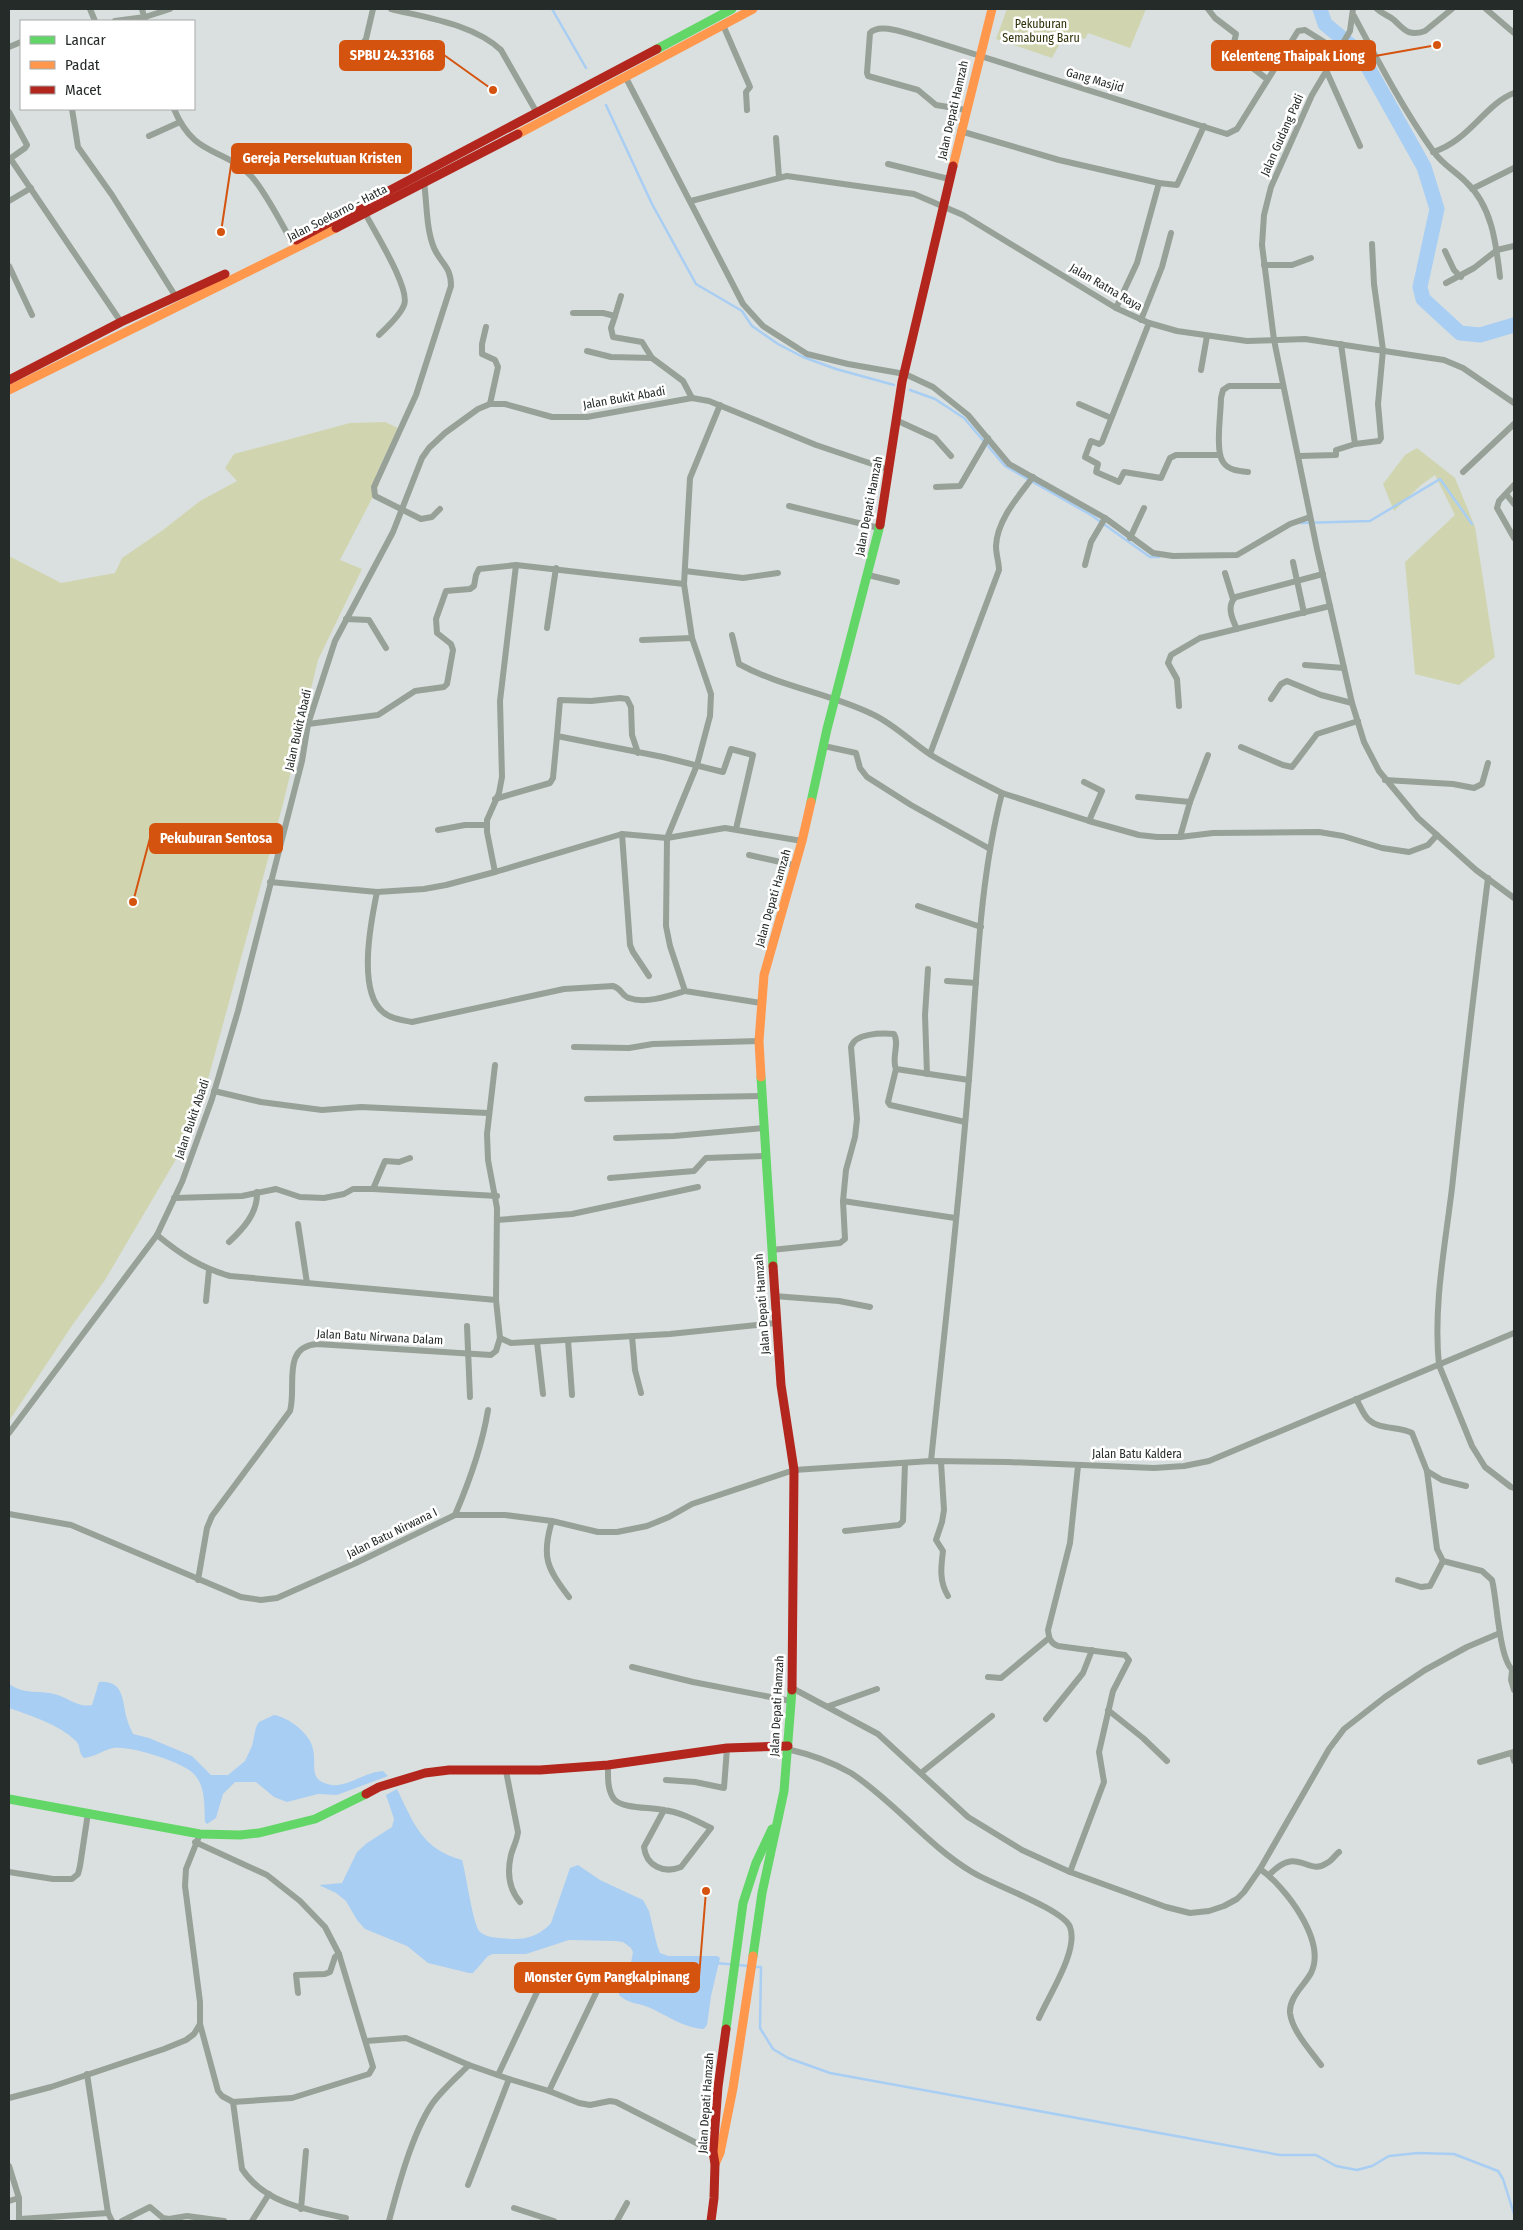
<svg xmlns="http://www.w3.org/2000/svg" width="1523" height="2230" viewBox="0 0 1523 2230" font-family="'Fira Sans Condensed',sans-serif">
<rect width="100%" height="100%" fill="#dae0df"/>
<g fill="#d0d5b0">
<path d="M1007,9H1146L1130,48L1088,33L1085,39L1066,32L1052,58L996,39Z"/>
<path d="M385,422L398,428L376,475L379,485L340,560L362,569L318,660L283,804L195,1127L105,1280L71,1327L9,1421V556L61,583L115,573L122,558L163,530L200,501L237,481L225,468L234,454L350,423Z"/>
<path d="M1417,448L1455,478L1475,527L1495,657L1459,685L1415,674L1405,562L1455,515L1435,475L1421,485L1394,511L1383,484L1405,455Z"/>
</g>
<g fill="#a9cef3">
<path d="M99,1682C125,1680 122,1702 127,1719C128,1724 131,1729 133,1734L149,1738L192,1756L211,1775H228L245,1761L252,1746L256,1727L259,1722L274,1715C288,1717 310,1733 313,1749C317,1765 307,1781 332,1785C348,1787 365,1772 383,1771L388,1776L337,1795L318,1794L287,1802L274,1797L256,1782H235L223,1794L216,1818L207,1824L205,1822C204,1805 206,1787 194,1774C183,1762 130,1745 113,1748C103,1750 95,1757 84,1758C78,1753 81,1746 76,1741C58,1724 32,1716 9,1708V1684C26,1695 37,1690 54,1694C68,1697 77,1708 92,1705Z"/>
<path d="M397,1789C414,1824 422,1849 462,1860C466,1873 473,1926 480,1932C489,1939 502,1938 513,1939C529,1939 540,1935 551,1923L570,1868L578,1865L600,1880L643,1900L649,1911L657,1945L660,1953L668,1956H717L720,1958L711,1996L707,2025L704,2029C683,2028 667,2015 648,2007C636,2002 631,2005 619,1995V1991L630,1968L633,1952L631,1948L623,1942L615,1941L569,1940L526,1954H493L488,1956L473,1973H469L428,1963L407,1946L365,1929L357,1920L346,1901L336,1893L319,1885L342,1883L357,1852L367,1843L392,1827L394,1819L386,1795Z"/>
</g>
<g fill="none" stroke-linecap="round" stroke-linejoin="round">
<g stroke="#a9cef3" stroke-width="2.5">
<path d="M552,9L586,68"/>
<path d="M606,105L652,204L696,284L742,311L752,326L778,344L803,357L836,369L894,385"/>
<path d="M910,390L935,399L964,418L1005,466L1091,515L1150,557H1159"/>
<path d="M1301,523L1370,521L1440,479L1472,524"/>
<path d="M716,1963L748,1966"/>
<path d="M753,1967H761L760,2028L773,2049L788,2058L830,2073L1280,2155H1316L1336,2166L1357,2170L1372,2166L1389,2156L1418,2153L1454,2154L1498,2171L1503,2179L1514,2214"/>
</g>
<path stroke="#a9cef3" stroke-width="15" d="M1320,9L1325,24L1360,53L1424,167L1437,209L1420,287L1423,299L1460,333L1480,335L1514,325"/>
<g stroke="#98a198" stroke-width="6">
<path d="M90,9L95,21"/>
<path d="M142,9L145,20"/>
<path d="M391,9C427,18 473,24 501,50L537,113"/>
<path d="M1208,9L1215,18L1236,34L1233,47L1237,56L1267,79"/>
<path d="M1353,9L1350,31L1312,95L1271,187L1264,215L1262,245L1274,340L1317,549L1352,703L1364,742L1379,771L1418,818L1476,870L1514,898"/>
<path d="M1377,9C1382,14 1388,15 1394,20C1404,29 1408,37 1425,31L1452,9"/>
<path d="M1486,9L1514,33"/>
<path d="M1354,16C1378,61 1403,109 1433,151C1442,164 1455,171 1466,182C1492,206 1496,243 1500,277"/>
<path d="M115,21L145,17L170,9"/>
<path d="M723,25L750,87L746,92L747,110"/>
<path d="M9,47L21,42"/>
<path d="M366,65L359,60L356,52L366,39L373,9"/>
<path d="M1326,70L1360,146"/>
<path d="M626,78L743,304L763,326L807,354L848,364L905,374L933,387L968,415L1009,464L1105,518L1153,553L1173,556L1237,555L1290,524L1310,517"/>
<path d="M72,109L78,147L112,195L176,297"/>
<path d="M174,109C195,159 223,146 252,177C266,193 281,223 292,242"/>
<path d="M966,110L936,105L918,90L868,76L867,73L870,33C880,22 907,34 920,37L1227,134L1237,129L1298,31L1305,30L1337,50"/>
<path d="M9,112L27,145L25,148L11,158L12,161L121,322"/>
<path d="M960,131L1059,160L1159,183L1177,185L1204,126"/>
<path d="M149,136L180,122"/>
<path d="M776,138L779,177"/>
<path d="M1433,152C1469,141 1485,104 1514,93"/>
<path d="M888,164L949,179"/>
<path d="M424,182C427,203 426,229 434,248C441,264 451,266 451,286L416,395L374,487L375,496L421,519L432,517L440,509"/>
<path d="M1472,189L1514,168"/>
<path d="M9,201L31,188"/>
<path d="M691,201L787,176L914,194L963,215L1116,308L1149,323L1177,331L1247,341L1305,339L1444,360L1463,368L1514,403"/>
<path d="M365,213C374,231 411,289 404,305C400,316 387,327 379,335"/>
<path d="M1445,251L1454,270L1461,277"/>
<path d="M1264,265H1292L1311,258"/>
<path d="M9,266L32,315"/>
<path d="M1446,283L1474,268L1497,250L1514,246"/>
<path d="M1116,308L1137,263L1159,183"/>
<path d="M573,313H603L615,316L611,328L613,337L642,342L652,358"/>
<path d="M615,316L621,296"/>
<path d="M1141,320L1162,267L1171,233"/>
<path d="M1149,323L1102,442L1099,444L1091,441L1085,457L1098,464L1096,472L1119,482L1124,472L1161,478L1170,458L1176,455H1220"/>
<path d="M486,327L482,344V354L495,360L498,367L490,404"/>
<path d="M1341,344L1355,444"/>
<path d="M587,351L611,357L652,358L683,381L692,398"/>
<path d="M1201,370L1207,336"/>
<path d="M1079,404L1111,418"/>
<path d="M720,405L690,478L684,584L692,638L711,694L710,716L697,765L667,838L666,926L670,946L685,991L761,1003"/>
<path d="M898,421L935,438L951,456"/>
<path d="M1299,456L1336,455V450L1355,444L1379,441L1381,438L1378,404L1383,350L1374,284L1372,244"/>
<path d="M1248,472C1238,471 1228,470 1223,462C1215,451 1221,412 1221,398L1223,390L1229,386H1283"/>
<path d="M1463,472L1514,424"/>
<path d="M1514,485L1499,501L1497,508L1514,538"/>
<path d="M936,487L960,486L988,438"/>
<path d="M1506,494L1514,504"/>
<path d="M789,506L879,528"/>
<path d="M1130,538L1144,508"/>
<path d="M1293,562L1304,613"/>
<path d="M1085,565L1091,542L1105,518"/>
<path d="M685,571L743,578L778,573"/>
<path d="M1225,573L1233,599"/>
<path d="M868,575L897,582"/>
<path d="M346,619L369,620L386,648"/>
<path d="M547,628L556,568"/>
<path d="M1237,629C1232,619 1226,605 1236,597L1323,574"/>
<path d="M732,635L739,664C781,687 829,693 872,714C894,724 911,742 931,755C954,769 978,781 1002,793L1089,821L1139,835L1157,837H1180L1213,833L1319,832L1343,836L1382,848L1409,852L1428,845L1437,835"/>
<path d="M642,640L692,638"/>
<path d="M1305,665L1344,668"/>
<path d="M1271,699L1281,684L1287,681L1321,695L1352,703"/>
<path d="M1179,706L1177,679L1168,663L1171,655L1200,638L1330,606"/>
<path d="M308,724L378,715L415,691L444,687L447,684L453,650L451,644L437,633L436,619L446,591L470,589L474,586L476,575L479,569L516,565L684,584"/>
<path d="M824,746L856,753L860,768L867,777L911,805L990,849"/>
<path d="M1241,747L1283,765L1292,767L1317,734L1358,721"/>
<path d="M638,753L632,735L631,707L627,699L620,698L591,701L560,700L557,736L663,757L723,772L731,749L753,755L736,829"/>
<path d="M930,754L999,570C999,562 996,555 996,546C997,520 1018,497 1033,477"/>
<path d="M1385,780L1453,784L1474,788L1482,784L1488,763"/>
<path d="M1084,782L1102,791L1089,821"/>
<path d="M1138,797L1190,802"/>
<path d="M495,799L550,783L553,778L557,736"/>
<path d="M438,830L465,825H487"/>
<path d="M622,834L630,945L633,952L649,976"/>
<path d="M1180,837L1190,802L1208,755"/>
<path d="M749,855L794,865"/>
<path d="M495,872L487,832V820L499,793L502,777L500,701L516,565"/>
<path d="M1488,878C1475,981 1463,1084 1452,1188C1445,1246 1433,1307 1439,1365L1472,1446L1485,1467L1511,1487L1514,1488"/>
<path d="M270,882L377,892L424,889L446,885L495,872L622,834L667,838L725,828L802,841"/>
<path d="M377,892C371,921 357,991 383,1012C391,1019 402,1020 412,1022L564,989L613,986C621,988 622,996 629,998C645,1004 669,996 685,991"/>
<path d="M918,906L981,927"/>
<path d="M947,981L976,983"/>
<path d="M574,1047L629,1048L653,1044L759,1041"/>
<path d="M495,1065L487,1134L488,1160L497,1208L496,1300"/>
<path d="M896,1069L888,1102L890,1105L965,1122"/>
<path d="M927,1074L925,1015L928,969"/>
<path d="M214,1091L261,1102L322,1110L361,1107L488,1113"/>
<path d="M587,1099L762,1096"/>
<path d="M616,1138L674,1136L764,1128"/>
<path d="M610,1178L694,1171L706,1158L766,1156"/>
<path d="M373,1189L385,1161L399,1162L410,1158"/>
<path d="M174,1198L242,1196L276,1189L300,1197L324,1198L344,1194L353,1189H373L497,1196"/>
<path d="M843,1201L955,1218"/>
<path d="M497,1220L572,1214L698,1187"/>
<path d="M298,1224L307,1283"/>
<path d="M157,1235C180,1254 201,1268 230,1276L496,1300L500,1338L511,1343L670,1334L776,1323"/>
<path d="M229,1242C243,1229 258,1213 257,1192"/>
<path d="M771,1250L840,1243L845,1239L843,1201L846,1170L855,1137L857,1119L851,1047C855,1033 881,1033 894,1034C900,1044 891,1058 896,1069L969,1080"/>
<path d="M774,1296L839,1301L870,1307"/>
<path d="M206,1301L209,1270"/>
<path d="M467,1326L470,1397"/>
<path d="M632,1336L635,1370L641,1393"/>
<path d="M568,1340L572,1395"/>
<path d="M537,1342L543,1394"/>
<path d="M1356,1399C1360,1405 1363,1415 1369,1420C1380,1430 1398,1426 1412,1433L1427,1471L1437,1549L1443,1561L1482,1571L1492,1580C1497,1598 1499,1663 1514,1671"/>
<path d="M9,1433L157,1235L182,1182L212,1099L238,1011L302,761L308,724L335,641L393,532L422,458L429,448L445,433L478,409L490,404H505L552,417H587L692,398L709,401L816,445L890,470"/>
<path d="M931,1461C944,1334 959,1206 969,1078C977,983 978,886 1002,793"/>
<path d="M941,1462L944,1510L942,1522L936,1540L943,1551C941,1567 939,1581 948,1596"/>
<path d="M1427,1471L1442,1480L1466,1486"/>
<path d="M9,1514L71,1525L241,1597L261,1600L277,1598L356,1563L455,1515H505L552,1521L598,1532H617L647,1526L669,1517L692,1504L794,1470L931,1461L1008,1462L1154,1468L1184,1466L1209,1461L1514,1333"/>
<path d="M455,1515C470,1480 482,1447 488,1410"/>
<path d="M552,1521C541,1557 547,1568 569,1597"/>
<path d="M845,1531L899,1525L903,1521L905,1463"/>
<path d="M198,1580L207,1528L212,1516L290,1411C297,1386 281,1347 317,1344L491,1355L496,1351L500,1338"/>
<path d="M1398,1580L1421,1587L1430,1586L1443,1561"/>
<path d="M632,1667L693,1682L791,1701"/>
<path d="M1512,1671L1511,1680L1514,1690"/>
<path d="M988,1677L1001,1678L1049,1638"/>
<path d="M792,1688L878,1734L968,1817L1022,1850L1070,1872L1166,1907L1190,1913L1209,1911L1224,1906L1237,1899L1244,1892L1260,1869L1329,1749L1344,1729L1385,1697L1425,1670L1467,1647L1500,1633"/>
<path d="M829,1706L877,1689"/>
<path d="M1108,1710L1143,1738L1167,1761"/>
<path d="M1046,1719L1083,1673L1092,1650"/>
<path d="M787,1749C809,1754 832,1762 851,1773C895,1802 927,1845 972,1872C991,1884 1063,1909 1070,1927C1079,1950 1049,1995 1039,2018"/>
<path d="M1512,1753L1514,1761"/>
<path d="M1480,1762L1514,1752"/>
<path d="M608,1765C608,1776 607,1790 614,1799C622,1809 651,1807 663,1810C681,1812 695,1820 711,1828L681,1867C664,1874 646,1866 644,1847L664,1810"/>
<path d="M506,1771L518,1832C517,1841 513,1847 511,1855C507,1872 509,1889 520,1902"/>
<path d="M921,1773L992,1716"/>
<path d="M666,1780L695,1782L724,1788L727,1748"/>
<path d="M195,1842L267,1875L300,1901L325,1927L339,1954L373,2067L369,2074L292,2098L233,2102L222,2096L218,2091L200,2024"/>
<path d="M1260,1869C1285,1886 1327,1941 1311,1973C1304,1986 1289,1997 1290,2013C1292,2031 1311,2051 1321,2065"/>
<path d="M9,1872L53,1879H72L78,1874L80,1866L88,1813"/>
<path d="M1070,1872L1104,1782L1099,1752L1113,1691L1129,1660L1125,1655L1058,1646C1050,1643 1049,1638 1048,1630L1070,1543L1078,1466"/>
<path d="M1269,1875C1298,1844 1307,1877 1327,1863C1332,1861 1335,1855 1339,1852"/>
<path d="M298,1993L296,1975L325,1974L330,1972L335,1957L339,1954"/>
<path d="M366,2041L406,2038L469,2065L509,2079L549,2091L579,2103L590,2105L610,2101L616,2102L716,2153"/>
<path d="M87,2074L108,2213L112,2221"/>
<path d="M498,2075L546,1973"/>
<path d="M549,2091L607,1970"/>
<path d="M9,2098L51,2087L164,2049L186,2040L194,2034L200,2024V2002L185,1886L186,1869L200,1834"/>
<path d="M233,2102L242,2169C265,2204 308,2210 346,2218"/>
<path d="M9,2166L19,2198V2221"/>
<path d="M468,2185L509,2079"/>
<path d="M9,2201L19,2198"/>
<path d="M514,2208L554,2221"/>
<path d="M301,2209L306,2151"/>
<path d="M20,2219L108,2213"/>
<path d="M122,2221L150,2207L163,2218L169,2219L187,2216L224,2221"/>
<path d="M252,2221L269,2194"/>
<path d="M389,2221C398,2187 412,2134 432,2104C442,2090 457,2077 469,2065"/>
<path d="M617,2221L627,2203"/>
</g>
<g stroke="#63d668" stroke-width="9">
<path d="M657,49L732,9"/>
<path d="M811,802L827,729L880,525"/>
<path d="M761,1077L773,1266"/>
<path d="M9,1799L200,1834L240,1835L259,1833L315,1819L366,1794"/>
<path d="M753,1956L762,1893L784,1791L792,1690"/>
<path d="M726,2029L743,1903L756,1863L772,1829"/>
</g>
<g stroke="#ff974d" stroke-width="9">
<path d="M518,134L753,9"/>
<path d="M953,166L992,9"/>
<path d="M9,390L336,228"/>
<path d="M761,1077L759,1041L764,975L802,841L811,802"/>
<path d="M715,2164L720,2153L733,2088L753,1956"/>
</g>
<g stroke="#b3261e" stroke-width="9">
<path d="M336,228L518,134"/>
<path d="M296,240L657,49"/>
<path d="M9,380L121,322L225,274"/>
<path d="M880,525L902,382L953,166"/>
<path d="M773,1266L781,1385L794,1470L792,1690"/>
<path d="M366,1794L379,1787L425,1773L449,1770H540L608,1765L727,1748L788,1746"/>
<path d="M711,2221L714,2198L715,2164L713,2152L718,2087L726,2029"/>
</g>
</g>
<g text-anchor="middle" stroke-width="5" stroke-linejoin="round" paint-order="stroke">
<g font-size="12" fill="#2f3108" stroke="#fff">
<text x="1041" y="28">Pekuburan<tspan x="1041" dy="14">Semabung Baru</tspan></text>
</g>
<g font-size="12" fill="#252b29" stroke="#fff">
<text transform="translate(1095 80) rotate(16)" y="4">Gang Masjid</text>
<text transform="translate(953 110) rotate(-77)" y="4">Jalan Depati Hamzah</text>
<text transform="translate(1282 135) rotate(-66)" y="4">Jalan Gudang Padi</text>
<text transform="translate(337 213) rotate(-27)" y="4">Jalan Soekarno - Hatta</text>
<text transform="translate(1106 287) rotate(30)" y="4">Jalan Ratna Raya</text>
<text transform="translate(624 398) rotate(-10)" y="4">Jalan Bukit Abadi</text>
<text transform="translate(869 506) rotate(-79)" y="4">Jalan Depati Hamzah</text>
<text transform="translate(298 730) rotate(-77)" y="4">Jalan Bukit Abadi</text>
<text transform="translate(773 898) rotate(-74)" y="4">Jalan Depati Hamzah</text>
<text transform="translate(192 1119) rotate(-71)" y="4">Jalan Bukit Abadi</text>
<text transform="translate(762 1304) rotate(-94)" y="4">Jalan Depati Hamzah</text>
<text transform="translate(380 1337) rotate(3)" y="4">Jalan Batu Nirwana Dalam</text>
<text x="1137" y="1458">Jalan Batu Kaldera</text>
<text transform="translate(392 1533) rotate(-26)" y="4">Jalan Batu Nirwana I</text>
<text transform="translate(777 1706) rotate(-87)" y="4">Jalan Depati Hamzah</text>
<text transform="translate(706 2103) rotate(-86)" y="4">Jalan Depati Hamzah</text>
</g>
</g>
<path fill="none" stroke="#d4540f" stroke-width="2" d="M493 90L444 55M1437 45L1375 56M221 232L232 159M133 902L150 838M706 1891L699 1977"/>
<g fill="#d4540f" stroke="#fff" stroke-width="2">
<circle cx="493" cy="90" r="5"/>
<circle cx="1437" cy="45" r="5"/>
<circle cx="221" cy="232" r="5"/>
<circle cx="133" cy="902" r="5"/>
<circle cx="706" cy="1891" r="5"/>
</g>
<g fill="#d4540f" stroke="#d4540f" stroke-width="2">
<rect x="340" y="41" width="104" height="29" rx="5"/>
<rect x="1212" y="41" width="163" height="29" rx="5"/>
<rect x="232" y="144" width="179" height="29" rx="5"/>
<rect x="150" y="824" width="132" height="29" rx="5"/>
<rect x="515" y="1963" width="184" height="29" rx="5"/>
</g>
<g font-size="14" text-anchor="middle" font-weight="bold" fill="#fff">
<text x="392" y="60">SPBU 24.33168</text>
<text x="1293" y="61">Kelenteng Thaipak Liong</text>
<text x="322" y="163">Gereja Persekutuan Kristen</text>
<text x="216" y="843">Pekuburan Sentosa</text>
<text x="607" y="1982">Monster Gym Pangkalpinang</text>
</g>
<rect width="1523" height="2230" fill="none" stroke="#252b29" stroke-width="20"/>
<rect x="20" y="20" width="175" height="90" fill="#ffffff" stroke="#a8aaa9"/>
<rect x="30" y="36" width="25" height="8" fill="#63d668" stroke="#a8aaa9"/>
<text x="65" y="45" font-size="15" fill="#252b29">Lancar</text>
<rect x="30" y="61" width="25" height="8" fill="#ff974d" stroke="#a8aaa9"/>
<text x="65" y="70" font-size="15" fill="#252b29">Padat</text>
<rect x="30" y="86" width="25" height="8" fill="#b3261e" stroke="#a8aaa9"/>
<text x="65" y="95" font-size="15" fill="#252b29">Macet</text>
</svg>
